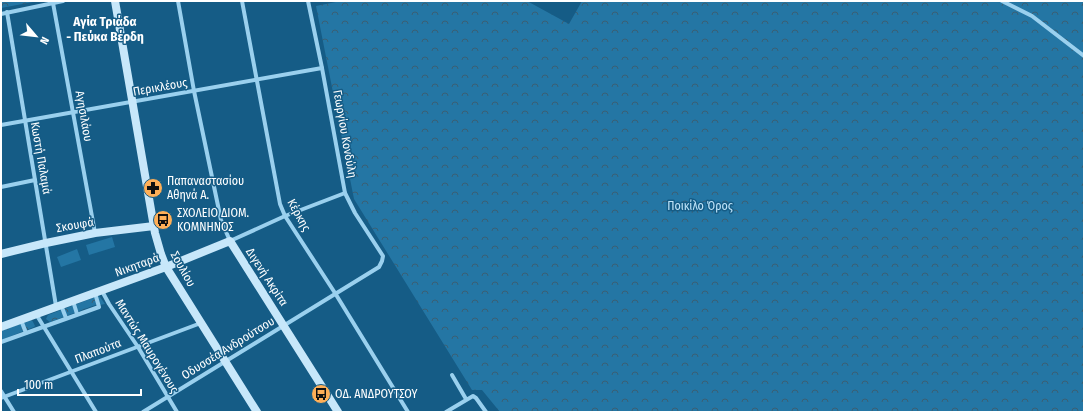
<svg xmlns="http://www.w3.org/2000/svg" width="1085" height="413" viewBox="0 0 1085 413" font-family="'Fira Sans Condensed',sans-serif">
<defs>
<pattern id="park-crowns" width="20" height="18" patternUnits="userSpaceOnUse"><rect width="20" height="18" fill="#2476a4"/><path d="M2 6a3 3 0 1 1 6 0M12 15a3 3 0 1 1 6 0" fill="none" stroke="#3a5f74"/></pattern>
</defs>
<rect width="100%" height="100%" fill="#155c86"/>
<g fill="url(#park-crowns)">
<path d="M1,1H33V2L1,8Z"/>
<path d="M341,1H527L569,24L582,1H1084V412H500L482,390H472L354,199L316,6Z"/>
<path d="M98,296L100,297L105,304L99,305L98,304L50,322L46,319L48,315Z"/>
<path d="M30,320H32L35,326L34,327L1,340V331Z"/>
</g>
<g fill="#2476a4">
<path d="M112,237L115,247L89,255L86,245Z"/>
<path d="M77,249L81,260L61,267L57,257Z"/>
</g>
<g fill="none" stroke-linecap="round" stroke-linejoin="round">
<g stroke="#9ad0ee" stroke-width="4">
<path d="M178,1L194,91L221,220L230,241L285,216L345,193"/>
<path d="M242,1L280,204L285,216L335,293L408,412"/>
<path d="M1002,1L1032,16L1084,56"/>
<path d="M53,3L95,233"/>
<path d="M7,12L56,306"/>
<path d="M1,14L63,1"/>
<path d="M1,125L322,68"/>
<path d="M1,187L35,180"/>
<path d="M102,291L109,304L138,347L177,412"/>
<path d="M73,301L77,314"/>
<path d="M61,305L66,318"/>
<path d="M36,314L96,412"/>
<path d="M21,320L26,333"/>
<path d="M1,342L99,307L95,293"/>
<path d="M452,375L466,399"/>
<path d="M1,391L14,412"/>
<path d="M1,398L201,323"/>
<path d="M143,412L379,267L382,261L383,256L355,213L345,193L322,68L308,1"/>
<path d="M446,412L473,396L476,398L486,412"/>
</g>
<g stroke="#c7e7fa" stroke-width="8">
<path d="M115,1L155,233L161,254L166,267L257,412"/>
<path d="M1,254L46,243L95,233L154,226"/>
<path d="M1,327L166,267L230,241L338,412"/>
</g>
</g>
<defs>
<symbol id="pharmacy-disc" viewBox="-11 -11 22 22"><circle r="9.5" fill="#ffaf57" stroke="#155c86"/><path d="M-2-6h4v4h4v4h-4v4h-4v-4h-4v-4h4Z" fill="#111"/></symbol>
<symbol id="bus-disc" viewBox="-11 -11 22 22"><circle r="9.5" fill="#ffaf57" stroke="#155c86"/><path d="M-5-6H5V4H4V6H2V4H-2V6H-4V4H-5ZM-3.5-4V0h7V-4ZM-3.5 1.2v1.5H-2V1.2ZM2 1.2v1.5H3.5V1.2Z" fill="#111"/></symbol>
</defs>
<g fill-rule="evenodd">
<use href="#pharmacy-disc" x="142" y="177" width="22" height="22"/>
<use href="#bus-disc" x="152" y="209" width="22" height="22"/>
<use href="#bus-disc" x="310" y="383" width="22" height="22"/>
</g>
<g text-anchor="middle" stroke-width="3" stroke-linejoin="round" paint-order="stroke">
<g font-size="12" fill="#fff" stroke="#155c86">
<text transform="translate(160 87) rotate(-10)" y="4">Περικλέους</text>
<text transform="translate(84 116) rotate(80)" y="4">Αγησιλάου</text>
<text transform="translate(345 134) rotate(80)" y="4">Γεωργίου Κονδύλη</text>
<text transform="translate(41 158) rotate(80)" y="4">Κωστή Παλαμά</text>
<text transform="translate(299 215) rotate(61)" y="4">Κέρκης</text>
<text transform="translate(75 225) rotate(-10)" y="4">Σκουφά</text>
<text transform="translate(137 265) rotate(-20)" y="4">Νικηταρά</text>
<text transform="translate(183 269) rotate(61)" y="4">Σουλίου</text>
<text transform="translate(267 277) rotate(57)" y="4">Διγενή Ακρίτα</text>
<text transform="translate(147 346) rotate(58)" y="4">Μαντώς Μαυρογένους</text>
<text transform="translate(228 348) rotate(-32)" y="4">Οδυσσέα Ανδρούτσου</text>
<text transform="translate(98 351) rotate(-21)" y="4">Πλαπούτα</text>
</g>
<g font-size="12" fill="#fff" stroke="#155c86" text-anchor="start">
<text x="167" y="185">Παπαναστασίου<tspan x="167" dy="14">Αθηνά Α.</tspan></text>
<text x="177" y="217">ΣΧΟΛΕΙΟ ΔΙΟΜ.<tspan x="177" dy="14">ΚΟΜΝΗΝΟΣ</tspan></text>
<text x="335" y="398">ΟΔ. ΑΝΔΡΟΥΤΣΟΥ</text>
</g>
<g font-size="12" fill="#c0e5fa" stroke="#155c86">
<text x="700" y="210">Ποικίλο Όρος</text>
</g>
<g font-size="13" font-weight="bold" fill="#fff" stroke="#155c86">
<text x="105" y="26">Αγία Τριάδα<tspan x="105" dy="15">- Πεύκα Βέρδη</tspan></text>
</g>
</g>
<rect width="1085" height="413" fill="none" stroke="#ffffff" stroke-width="4"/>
<g transform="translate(36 36) rotate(118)" stroke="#155c86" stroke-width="3" paint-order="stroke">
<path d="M0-3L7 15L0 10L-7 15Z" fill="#ffffff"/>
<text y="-6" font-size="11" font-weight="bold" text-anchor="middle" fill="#ffffff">N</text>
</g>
<path d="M18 389v6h123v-6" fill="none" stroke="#ffffff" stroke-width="2"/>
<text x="24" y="389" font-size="12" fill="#ffffff" stroke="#155c86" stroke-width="3" paint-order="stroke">100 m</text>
</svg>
